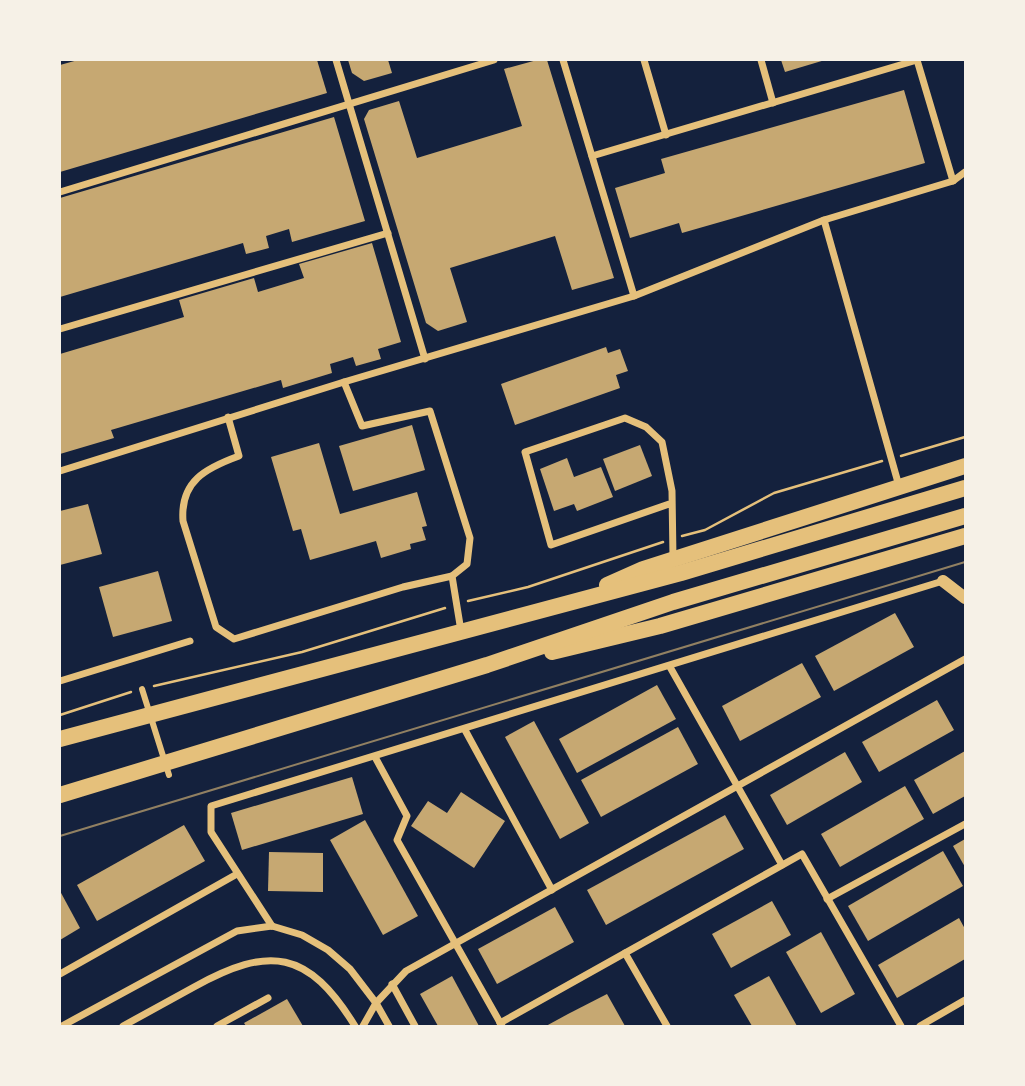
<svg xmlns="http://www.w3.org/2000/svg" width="1025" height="1086" viewBox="0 0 1025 1086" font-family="Ubuntu,sans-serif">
<rect width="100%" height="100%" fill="#14213d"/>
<g fill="#c6a872">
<path d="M78,60H317L327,93L60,172V65Z"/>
<path d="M348,60H388L392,73L364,81L352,73Z"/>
<path d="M537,60H547L614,278L572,290L555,236L450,268L467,322L438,331L426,323L364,119L369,110L399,101L417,158L522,126L504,69Z"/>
<path d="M781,60H825L785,72Z"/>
<path d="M904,90L925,163L682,233L679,223L630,238L615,188L665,173L661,159Z"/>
<path d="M334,117L365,221L292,242L289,229L266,236L269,248L246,254L243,243L60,297V198Z"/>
<path d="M372,243L401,342L378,349L381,359L356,366L353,357L330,364L332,373L283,388L281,380L111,430L114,438L60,454V354L184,317L179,300L254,278L258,292L304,278L299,264Z"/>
<path d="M606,347L608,353L620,349L628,371L616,375L620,388L515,425L501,384Z"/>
<path d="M412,425L425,470L353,491L339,446Z"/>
<path d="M319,443L340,514L417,492L427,526L422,527L426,540L410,544L411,549L381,558L376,541L310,560L301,529L293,531L271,457Z"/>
<path d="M640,445L652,476L615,491L603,459Z"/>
<path d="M567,458L574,477L601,467L613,497L577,511L574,504L554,511L540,469Z"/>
<path d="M88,504L102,554L60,565V511Z"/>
<path d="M158,571L172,621L113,637L99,587Z"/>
<path d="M895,613L914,647L834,691L815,656Z"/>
<path d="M802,663L821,697L740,741L722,706Z"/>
<path d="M657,685L676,719L577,773L559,739Z"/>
<path d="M937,700L954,730L879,772L862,742Z"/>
<path d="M534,721L589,823L560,839L505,737Z"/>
<path d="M678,727L698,764L601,817L581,780Z"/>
<path d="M965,751V796L933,814L914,780Z"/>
<path d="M845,752L862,782L787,825L770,795Z"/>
<path d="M352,777L363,814L242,850L231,813Z"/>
<path d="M905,786L924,819L840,867L821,834Z"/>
<path d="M461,792L505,821L474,868L411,826L428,801L447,813Z"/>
<path d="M725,815L744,849L606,925L587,890Z"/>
<path d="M365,820L418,916L383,935L330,840Z"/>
<path d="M184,825L205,861L97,921L77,885Z"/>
<path d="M965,839V867L953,846Z"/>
<path d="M943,851L963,886L868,941L848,906Z"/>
<path d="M269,852L323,853V892L268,891Z"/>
<path d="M60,891L80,928L60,940Z"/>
<path d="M772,901L791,935L731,968L712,934Z"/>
<path d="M555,907L574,942L497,984L478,949Z"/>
<path d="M959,918L965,929V959L897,998L878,965Z"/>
<path d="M821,932L855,994L821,1013L786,952Z"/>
<path d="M452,976L479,1026H438L420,994Z"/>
<path d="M769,976L797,1026H752L734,995Z"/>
<path d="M607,994L625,1026H546L568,1014Z"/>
<path d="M287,999L303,1026H246L244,1023Z"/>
</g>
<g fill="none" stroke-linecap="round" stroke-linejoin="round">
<g stroke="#e5c07b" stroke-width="2.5">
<path d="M901,456L965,437"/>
<path d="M682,536L705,530L774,493L882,461"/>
<path d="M468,601L528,587L663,542"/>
<path d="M154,686L302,652L445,608"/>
<path d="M60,715L131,692"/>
</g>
<path stroke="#e5c07b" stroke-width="6" d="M142,689L169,775"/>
<g stroke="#e5c07b" stroke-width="7">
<path d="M336,60L425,359"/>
<path d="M563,60L634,296"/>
<path d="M644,60L666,135"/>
<path d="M761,60L773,103"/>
<path d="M917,60L953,181"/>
<path d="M592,156L917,60"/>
<path d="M60,192L494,60"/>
<path d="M824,220L899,486"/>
<path d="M60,329L388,233"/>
<path d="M344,382L362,426L430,411L470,538L467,564L452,576L461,631"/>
<path d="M228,417L239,456C206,468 180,481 183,521L216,627L234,639L403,587L452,576"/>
<path d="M60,471L344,382L634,296L824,220L953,181L965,172"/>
<path d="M672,503L551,545L525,452L625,418L646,427L662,442L672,491L673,558"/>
<path d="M670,667L782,865"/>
<path d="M60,681L190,641"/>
<path d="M465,730L552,890"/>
<path d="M375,757L407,816L397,840L502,1026"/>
<path d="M827,899L965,824"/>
<path d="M272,926L211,832V806L943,581"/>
<path d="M625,953L667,1026"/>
<path d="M60,974L237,874"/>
<path d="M392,984L415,1026"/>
<path d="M500,1023L802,854L901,1026"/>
<path d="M62,1026L237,931L272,926L302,935L328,950L350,969L376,1003L389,1026"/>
<path d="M123,1026C147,1013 170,1000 194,987C270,945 308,950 355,1026"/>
<path d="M217,1026L268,998"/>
<path d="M363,1026L376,1003L406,971L965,659"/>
<path d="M920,1026L965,1000"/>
</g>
<path stroke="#e5c07b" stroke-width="12" d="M943,581L965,598"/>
<g stroke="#e5c07b" stroke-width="16">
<path d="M607,585L643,569L965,466"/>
<path d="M552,652L660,626L965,536"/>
<path d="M60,739L681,573L965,488"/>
<path d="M60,795L487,665L673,602L965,516"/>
</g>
<path stroke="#918062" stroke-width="2" d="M60,836L965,562"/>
</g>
<rect width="1025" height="1086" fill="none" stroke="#f6f1e7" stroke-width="122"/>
</svg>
